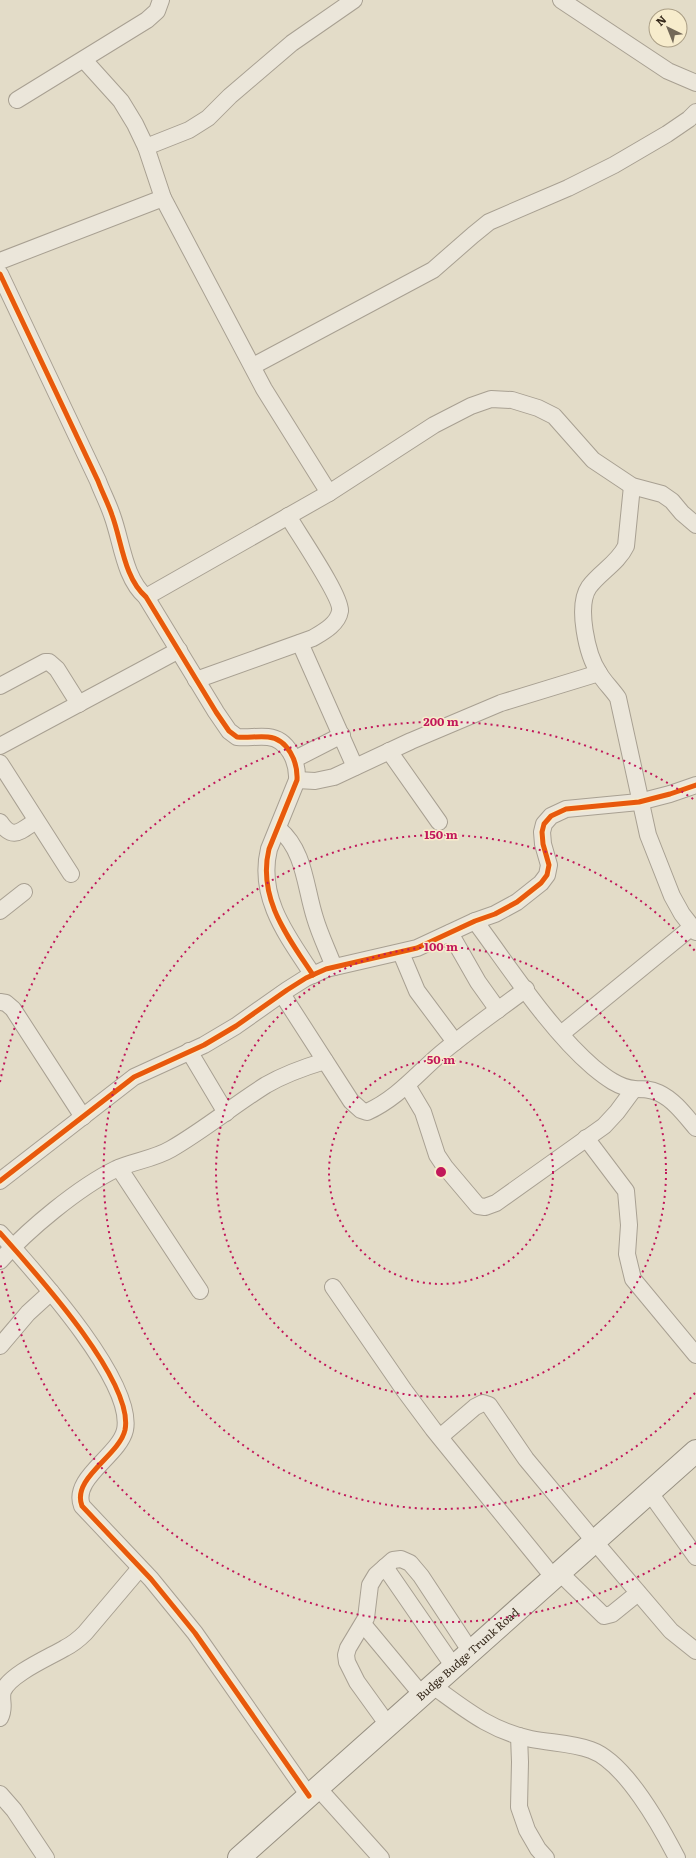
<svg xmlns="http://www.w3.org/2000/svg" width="696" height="1858" viewBox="0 0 696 1858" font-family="Literata,serif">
<rect width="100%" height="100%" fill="#e3dcc8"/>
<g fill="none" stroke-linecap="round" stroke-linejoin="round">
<defs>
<g id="street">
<path d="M561,0L668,71L696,83"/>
<path d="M84,60L121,101L135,124L146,147L163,198L264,389L329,493"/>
<path d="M17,100L147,20L157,11L161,0"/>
<path d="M146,147L189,130L208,118L230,96L292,43L354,0"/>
<path d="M0,261L163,198"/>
<path d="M0,274L98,481C102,492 108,503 112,515C122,542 124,578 146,597L216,712L229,731L237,737C247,738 258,736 268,737C288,739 298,762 297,780L269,849C257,898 288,937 313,975"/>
<path d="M253,366L433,270L473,235L489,222L568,188L614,165L667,134L689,119L696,112"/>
<path d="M632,486L626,546C618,563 600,572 589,587C576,606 587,655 599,673C604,682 612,689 618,698L648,835L672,896L682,914L696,932"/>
<path d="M146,597L329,493L434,425L471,406L491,399L512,400L538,408L554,416L593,460L632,486L662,494L672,501L682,513L696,525"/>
<path d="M300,643L355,767"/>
<path d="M196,680L313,638C323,632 338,624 340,611C342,597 297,532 288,516"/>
<path d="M0,686L45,662H49L57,669L79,704"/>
<path d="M0,746L179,650"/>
<path d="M389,751L439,822"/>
<path d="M295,759L342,735"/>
<path d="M0,763L71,874"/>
<path d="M297,780L315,781L334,777L411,741L501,703L599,673"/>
<path d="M0,822C13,841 20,831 36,821"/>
<path d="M279,829C305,851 305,887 315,918C320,935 328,951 334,967"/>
<path d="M0,911L24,892"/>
<path d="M475,921C510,968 549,1029 593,1067C605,1077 619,1088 635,1089C644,1089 650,1089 659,1093C674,1100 685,1115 696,1128"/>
<path d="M450,933L478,982L498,1010"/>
<path d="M401,953L417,991L455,1042"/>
<path d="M282,994L351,1101L361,1110L367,1112C396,1099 415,1076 438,1056C466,1032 497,1011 526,989"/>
<path d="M0,1002L6,1003L13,1009L83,1117"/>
<path d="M561,1034L692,927"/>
<path d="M189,1051L226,1113"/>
<path d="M407,1085L423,1112L437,1155L445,1167L478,1206L485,1207L496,1203L604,1126L617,1112L634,1089"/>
<path d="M586,1138L626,1191L629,1225L627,1254L633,1279L696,1355"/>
<path d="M119,1168L200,1291"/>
<path d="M0,1181L134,1077L204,1045L236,1026L287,990L306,978L326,969L417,948L475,921L495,914L517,902L541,883L547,875L549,865L543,844L542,832L544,824L551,816L566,809L639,802L670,794L696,785"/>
<path d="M0,1233C32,1269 135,1381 125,1430C119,1456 71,1478 82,1506L151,1579L195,1633L309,1796"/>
<path d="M0,1261C27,1230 79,1187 116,1169C134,1161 154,1159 171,1149C204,1130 234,1105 266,1085C285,1074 305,1067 325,1061"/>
<path d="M333,1287L404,1390L433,1429L554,1578"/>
<path d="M0,1346L28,1313L51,1292"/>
<path d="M440,1437L475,1407L483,1403L489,1405L526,1459L595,1542L671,1631L696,1651"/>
<path d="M650,1493L696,1557"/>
<path d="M385,1567L454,1667"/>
<path d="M560,1573L604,1616L612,1614L638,1593"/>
<path d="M363,1624L422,1695"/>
<path d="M433,1686C465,1709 491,1731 531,1739C551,1743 572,1743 591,1750C625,1762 661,1827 677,1858"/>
<path d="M0,1718C6,1707 0,1700 3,1691C10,1674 50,1657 65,1648C73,1644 79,1639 85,1633L140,1568"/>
<path d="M388,1725L357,1682L347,1662L346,1655L348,1648L366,1618L370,1585L376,1575L393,1560L401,1559L410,1563L421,1576L471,1652"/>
<path d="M519,1736L520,1762L519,1807L527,1830L538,1849L546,1858"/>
<path d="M318,1788L381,1858"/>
<path d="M0,1794L14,1810L46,1858"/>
</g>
<g id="secondary">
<path id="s1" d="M239,1858L696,1451"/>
</g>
</defs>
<use href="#street" stroke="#a8a092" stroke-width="18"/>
<use href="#secondary" stroke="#979082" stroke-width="24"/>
<use href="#street" stroke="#ebe6da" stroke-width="16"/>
<use href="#secondary" stroke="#ebe6da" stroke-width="22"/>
<defs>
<g id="cycleway">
<path d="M0,274L98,481C102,492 108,503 112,515C122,542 124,578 146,597L216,712L229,731L237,737C247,738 258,736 268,737C288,739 298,762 297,780L269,849C257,898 288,937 313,975"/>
<path d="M0,1181L134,1077L204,1045L236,1026L287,990L306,978L326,969L417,948L475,921L495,914L517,902L541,883L547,875L549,865L543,844L542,832L544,824L551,816L566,809L639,802L670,794L696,785"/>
<path d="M0,1233C32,1269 135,1381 125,1430C119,1456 71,1478 82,1506L151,1579L195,1633L309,1796"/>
</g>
</defs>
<use href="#cycleway" stroke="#f7eccc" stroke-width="8"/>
<use href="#cycleway" stroke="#e8590c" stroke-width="5"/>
</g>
<g fill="none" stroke="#c2185b" stroke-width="2" stroke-dasharray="2 4">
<circle cx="441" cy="1172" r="112"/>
<circle cx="441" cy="1172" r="225"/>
<path d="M695 1393A337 337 0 1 1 695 951"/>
<path d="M696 1543A450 450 0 0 1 0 1262M0 1082A450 450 0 0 1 696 801"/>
</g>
<g text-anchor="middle" stroke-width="3" stroke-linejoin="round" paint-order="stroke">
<g font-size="11" fill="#36291b" stroke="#f7eccc">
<text dy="4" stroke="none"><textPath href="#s1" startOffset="306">Budge Budge Trunk Road</textPath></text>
</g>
</g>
<circle cx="441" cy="1172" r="6" fill="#c2185b" stroke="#f7eccc" stroke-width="2"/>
<g font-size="12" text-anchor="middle" font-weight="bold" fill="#c2185b" stroke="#f7eccc" stroke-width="3" stroke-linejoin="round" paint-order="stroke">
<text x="441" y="726">200 m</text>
<text x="441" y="839">150 m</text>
<text x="441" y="951">100 m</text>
<text x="441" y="1064">50 m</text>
</g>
<g transform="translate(668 28) rotate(317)"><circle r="19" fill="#f7eccc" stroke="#aa9e85"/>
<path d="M0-3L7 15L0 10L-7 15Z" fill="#736858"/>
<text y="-6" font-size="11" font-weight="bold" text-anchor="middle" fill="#36291b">N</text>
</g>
</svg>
